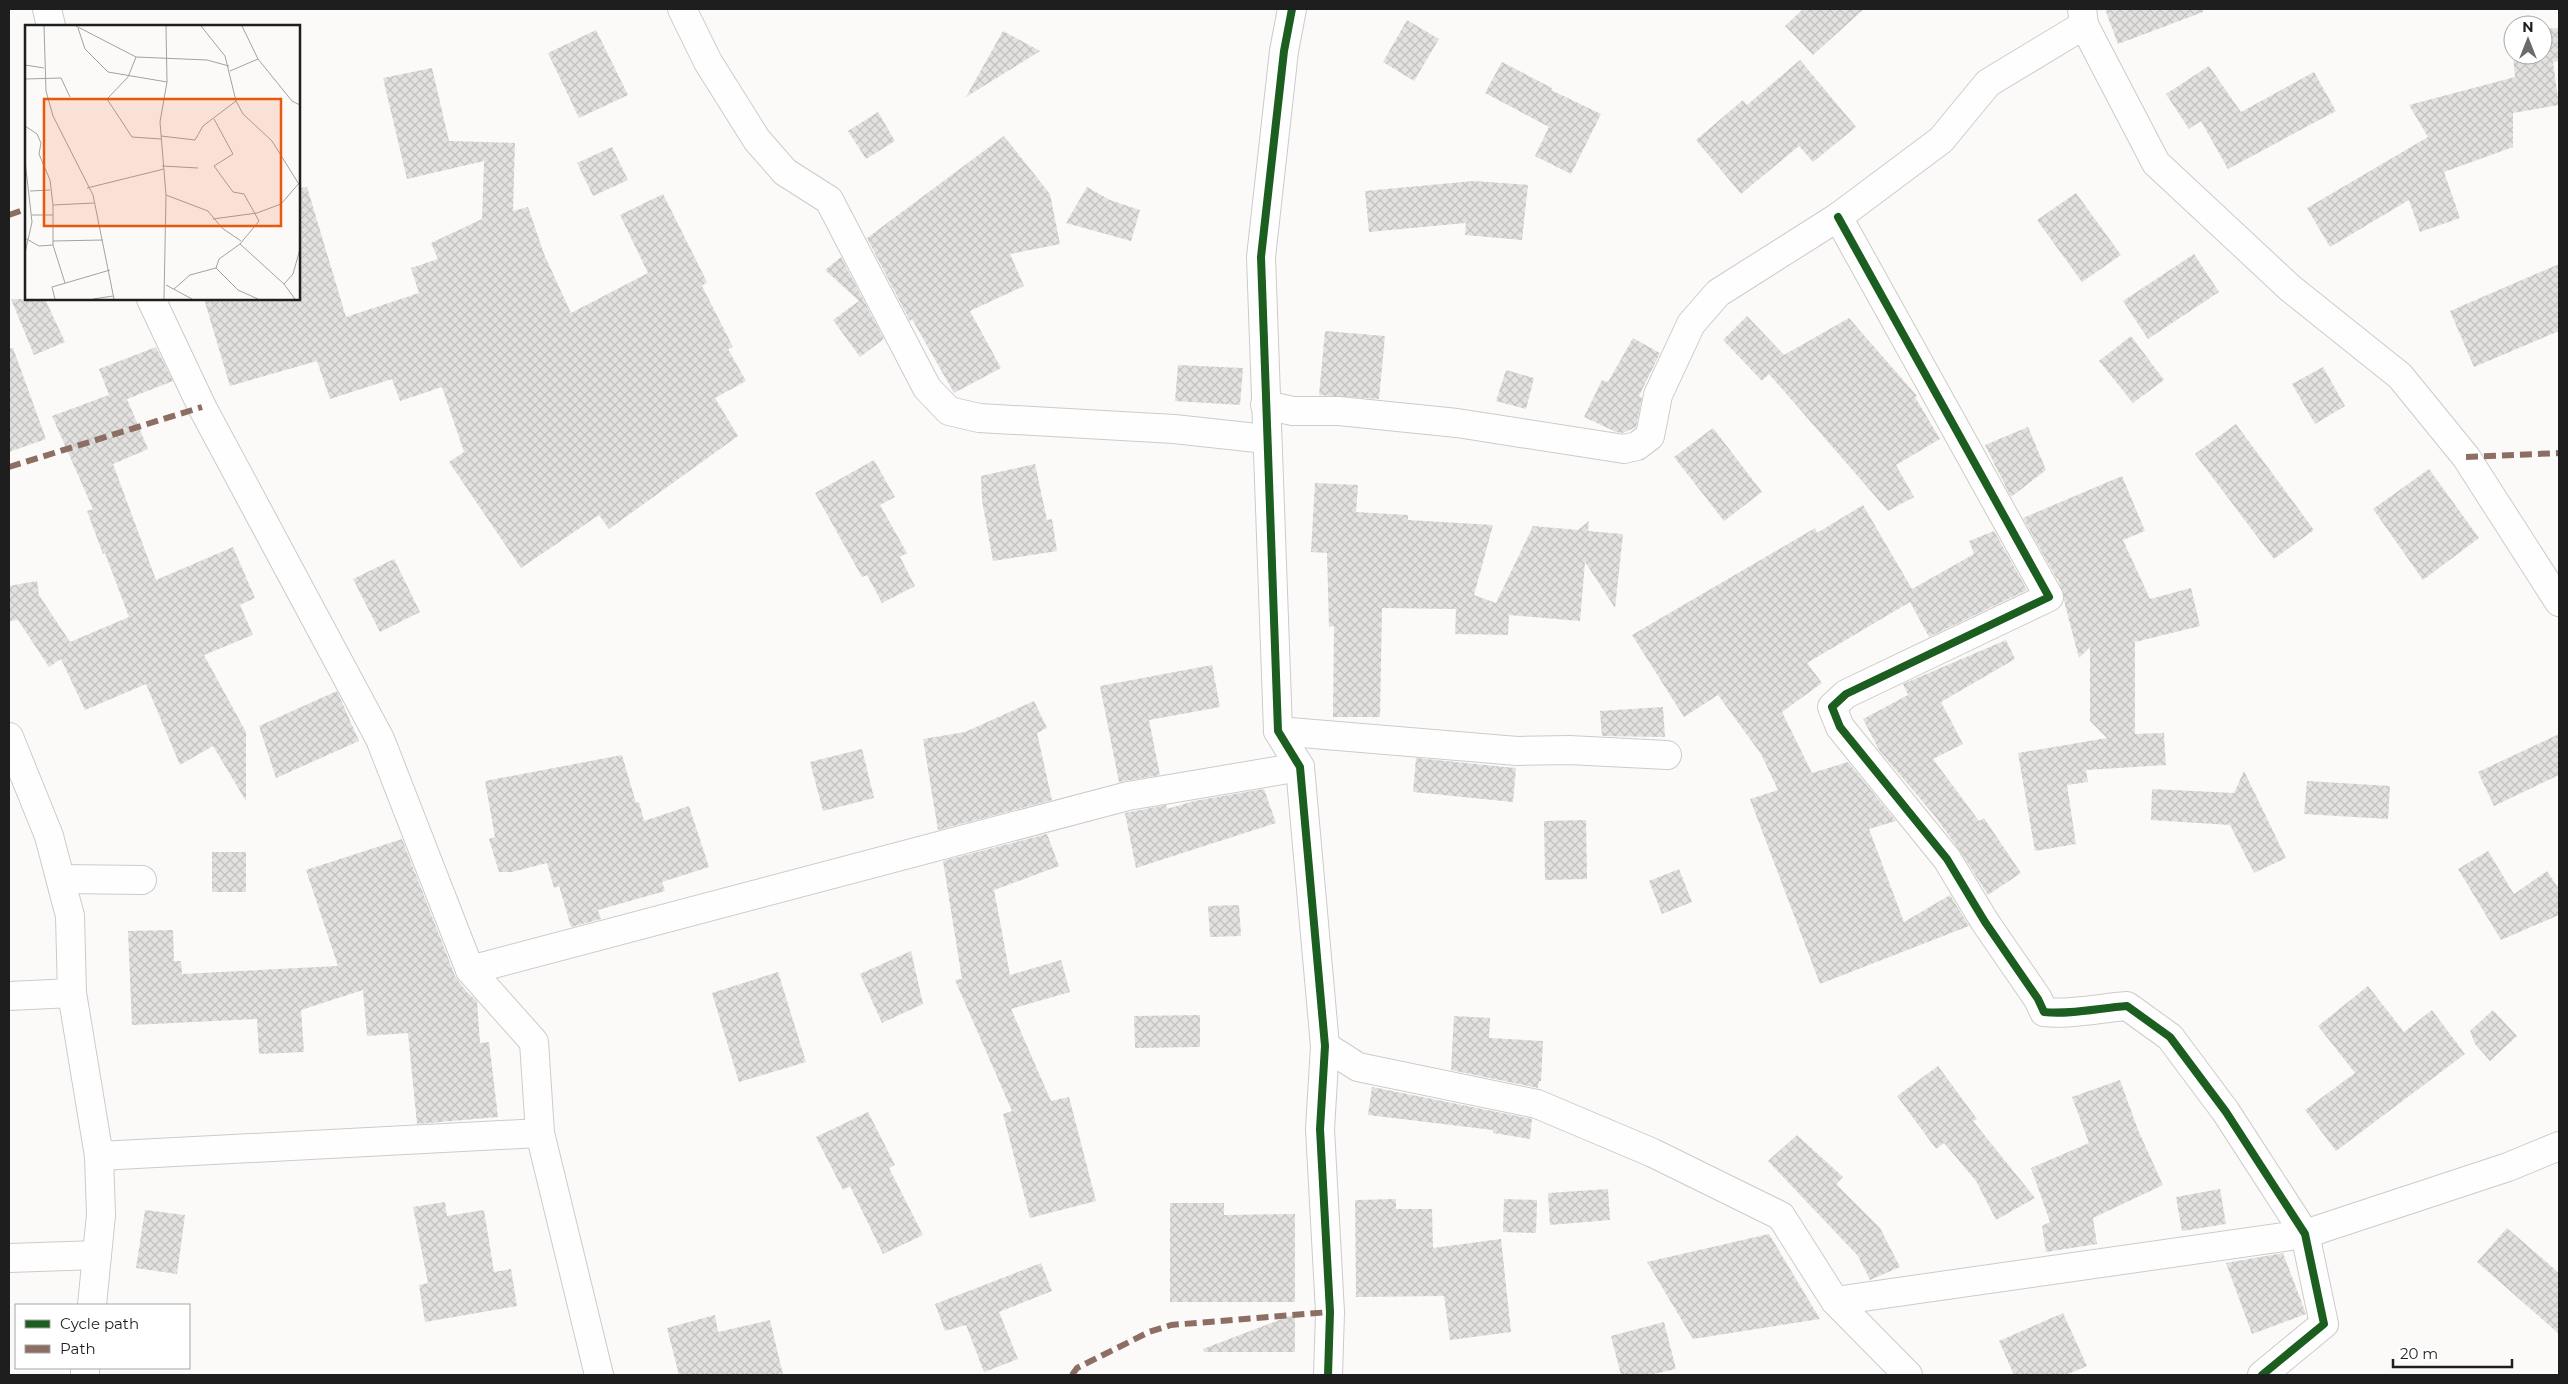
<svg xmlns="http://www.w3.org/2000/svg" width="2568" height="1384" viewBox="0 0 2568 1384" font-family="Montserrat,sans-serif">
<defs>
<pattern id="building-cross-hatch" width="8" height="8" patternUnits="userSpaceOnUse" patternTransform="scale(1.25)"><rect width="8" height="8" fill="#e2e1e0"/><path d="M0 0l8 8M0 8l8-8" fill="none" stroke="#c1c1c0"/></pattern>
</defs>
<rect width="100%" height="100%" fill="#fcfaf9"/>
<g fill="url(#building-cross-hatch)">
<path d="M1803,9H1864L1813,55L1785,26Z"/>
<path d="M2105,9H2203V12L2118,44Z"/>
<path d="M1407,20L1439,39L1414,81L1383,62Z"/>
<path d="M2559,28V61L2553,62L2559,105L2513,113V147L2444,172L2460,218L2420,232L2409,200L2330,247L2307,208L2428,137L2409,105L2515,77L2513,55H2543V29Z"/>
<path d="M596,30L628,95L579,118L548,53Z"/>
<path d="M1003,31L1040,51L966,97Z"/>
<path d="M1800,60L1856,127L1813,162L1799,146L1741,194L1696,140L1743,100L1747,105Z"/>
<path d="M1502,62L1552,88L1551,90L1601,114L1571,174L1535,156L1549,127L1485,93Z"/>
<path d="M2209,66L2241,112L2314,72L2336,111L2228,169L2201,121L2189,129L2166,94Z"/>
<path d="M432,68L449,141L515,143L513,211L528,207L544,254L571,313L648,273L620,215L663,194L707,282L702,286L733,347L728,349L746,381L715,398L738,436L609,529L599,515L521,568L449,462L464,452L442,387L400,401L392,379L330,399L317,361L230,386L204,299H299V188L307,187L346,317L419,293L411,268L438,259L431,243L482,219L484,161L407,179L383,78Z"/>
<path d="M878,112L895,141L866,159L848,131Z"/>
<path d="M1004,136L1050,194L1060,244L1010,254L1024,286L970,311L1001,368L954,393L912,319L910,321L867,238Z"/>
<path d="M612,147L628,180L593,196L577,163Z"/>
<path d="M1474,181L1528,185L1522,240L1465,235L1466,223L1369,232L1365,191Z"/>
<path d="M1087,187L1110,200L1140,210L1131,241L1066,223Z"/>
<path d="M2076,193L2121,255L2082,282L2037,220Z"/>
<path d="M2194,254L2219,292L2148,339L2123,301Z"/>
<path d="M841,257L884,339L860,357L833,320L859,301L825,270Z"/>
<path d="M2559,264V331L2474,367L2450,311Z"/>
<path d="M11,299H45L65,342L34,355Z"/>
<path d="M1747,316L1784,355L1849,318L1917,396L1915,397L1940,439L1896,465L1914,497L1888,511L1769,374L1762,381L1723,340Z"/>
<path d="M1325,331L1385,336L1379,399L1319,395Z"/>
<path d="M2131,336L2164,380L2133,403L2099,361Z"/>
<path d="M1633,338L1660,353L1639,396L1642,398L1636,427L1623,433L1616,432L1584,417L1602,380L1608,382Z"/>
<path d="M156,347L173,381L127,399L148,449L113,464L156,580L233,547L255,598L240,605L253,635L204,655L246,732V801L213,746L180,765L146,684L85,710L61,659L49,667L18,620L9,621V586L37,581L39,595L70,642L129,617L105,553L103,554L87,511L93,509L52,416L109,395L99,369Z"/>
<path d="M13,348L46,439L9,452V349Z"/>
<path d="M1178,365L1243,368L1240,405L1175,401Z"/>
<path d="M2323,367L2345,406L2315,424L2292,384Z"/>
<path d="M1506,370L1534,378L1526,409L1496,401Z"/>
<path d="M2236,424L2314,530L2274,559L2195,454Z"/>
<path d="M2028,427L2046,470L2011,497L1985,445Z"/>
<path d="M1713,428L1762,492L1724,521L1674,457Z"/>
<path d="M874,460L895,497L880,505L907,553L900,557L915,586L882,603L867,575L862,577L815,493Z"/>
<path d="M1035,464L1047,520L1052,519L1057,551L993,561L982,500L981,476Z"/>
<path d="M2429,469L2479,538L2423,580L2373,509Z"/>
<path d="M2122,476L2145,531L2123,540L2150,599L2191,588L2200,626L2135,642V734L2164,733L2166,765L2086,770L2088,782L2067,785L2076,844L2035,851L2018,753L2107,738L2090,721V647L2079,658L2058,578L2057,579L2023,518Z"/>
<path d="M1315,483L1358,485L1356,512L1408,515V520L1493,525L1474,595L1496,603L1533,526L1578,530L1589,521L1588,531L1623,534L1615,608L1585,562L1580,621L1509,615L1508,635L1455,634L1456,609L1382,608L1380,717H1333L1334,626L1329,627L1327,553L1311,552Z"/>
<path d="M1863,505L1912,589L1974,554L1969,541L1994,531L2027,590L1929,637L1910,602L1807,663L1822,683L1782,712L1812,773L1848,762L1896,821L1869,829L1904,922L1950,895L1969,926L1820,984L1750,799L1778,790L1761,754L1718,695L1684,717L1632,635L1815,528L1817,533Z"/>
<path d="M394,559L420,612L380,632L353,579Z"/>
<path d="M2006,640L2015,659L1941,702L1963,744L1933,759L1979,821L1984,818L2021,873L1988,895L1960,851L1934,815L1879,750L1863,719L1908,695L1903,684Z"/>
<path d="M1212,665L1220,707L1149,720L1160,775L1119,782L1100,686Z"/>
<path d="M337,691L359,741L276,778L259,726Z"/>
<path d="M1034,701L1047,728L1037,733L1052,800L938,830L923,739L965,732Z"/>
<path d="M1663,707L1665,737L1602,736L1600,711Z"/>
<path d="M2559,734V775L2494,806L2478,772Z"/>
<path d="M862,749L874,798L823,811L810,762Z"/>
<path d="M622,755L636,803L639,802L644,821L689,806L709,867L662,882L665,891L598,910L601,919L571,927L559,886L554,888L547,863L512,872H499L489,839L495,837L485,781Z"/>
<path d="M1416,758L1516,768L1513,802L1413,792Z"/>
<path d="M2244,771L2286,858L2254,873L2230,825L2151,820L2152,789L2234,793Z"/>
<path d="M2307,781L2390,786L2388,819L2304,814Z"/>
<path d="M1264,789L1276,823L1136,868L1125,813L1166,805L1167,809L1194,801Z"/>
<path d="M1586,820L1587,879L1545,880L1544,821Z"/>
<path d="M1047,834L1059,866L994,890L1010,975L1061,960L1070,992L1011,1009L1051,1101L1069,1097L1096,1201L1030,1218L1003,1114L1012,1111L955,980L962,979L943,861Z"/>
<path d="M402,839L455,976L467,992L477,1001L480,1043L489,1042L498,1117L417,1124L408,1033L367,1036L363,990L301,1010L304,1052L259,1054L257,1019L132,1025L128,931L173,930L174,961H181L182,974L338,966L306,870Z"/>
<path d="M2488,851L2514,894L2547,871L2559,889V915L2501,940L2458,869Z"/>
<rect x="212" y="852" width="34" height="40"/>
<path d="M1679,869L1692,902L1662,914L1649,881Z"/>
<path d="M1239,905L1241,936L1210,937L1208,906Z"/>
<path d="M911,951L923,1004L882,1023L860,974Z"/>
<path d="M778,972L806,1062L739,1082L712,993Z"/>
<path d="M2368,986L2404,1032L2432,1010L2465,1054L2336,1151L2305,1110L2355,1073L2318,1026Z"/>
<path d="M2493,1010L2517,1036L2490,1061L2475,1044L2470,1031Z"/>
<path d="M1200,1015V1047L1135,1048L1134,1016Z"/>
<path d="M1454,1016L1490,1018L1489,1038L1543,1041L1541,1081H1539L1538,1088L1451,1070Z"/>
<path d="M1938,1066L1977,1119L1973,1121L2035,1198L1996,1220L1976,1181L1944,1143L1936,1149L1897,1096Z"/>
<path d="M2120,1080L2138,1130L2163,1185L2093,1218L2097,1244L2046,1252L2042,1226L2050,1222L2031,1168L2089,1143L2072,1097Z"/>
<path d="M1372,1087L1532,1119L1530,1139L1493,1133V1130L1368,1115Z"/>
<path d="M868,1112L895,1165L889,1168L923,1235L883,1254L850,1186L843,1190L816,1137Z"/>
<path d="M1797,1135L1843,1177L1836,1184L1880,1228L1900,1267L1870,1280L1858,1256L1768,1161Z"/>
<path d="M1608,1189L1610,1220L1550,1225L1548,1193Z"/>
<path d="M2220,1189L2226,1224L2182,1231L2176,1197Z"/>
<path d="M1396,1199V1209H1432L1433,1248L1501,1239L1511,1332L1450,1340L1444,1296L1356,1297L1355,1200Z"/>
<path d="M1504,1199L1537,1200L1536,1233L1503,1232Z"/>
<path d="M445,1202L447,1216L484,1210L494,1272L511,1269L517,1306L425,1322L419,1285L428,1283L413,1207Z"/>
<path d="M1170,1203H1224V1215L1295,1214V1302H1170Z"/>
<path d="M145,1210L185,1215L177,1274L136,1268Z"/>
<path d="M2507,1228L2559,1273V1334L2477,1262Z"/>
<path d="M1769,1234L1820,1319L1693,1339L1647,1262Z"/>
<path d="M2283,1253L2306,1314L2252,1334L2226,1263Z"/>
<path d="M1041,1263L1052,1291L999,1312L1018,1359L984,1372L966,1325L945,1331L935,1304Z"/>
<path d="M2063,1313L2087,1366L2066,1375H2014L1999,1341Z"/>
<path d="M1295,1314V1352H1204L1203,1349Z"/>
<path d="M715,1315L718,1332L770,1320L783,1375H679L667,1328Z"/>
<path d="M1664,1322L1676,1369L1649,1375H1621L1611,1336Z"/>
</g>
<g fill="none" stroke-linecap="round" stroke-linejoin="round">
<defs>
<g id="minor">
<path d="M47,9L51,26"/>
<path d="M682,9L708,62L757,140L785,172L829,200L927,388L949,411L979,418L1174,429L1266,439"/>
<path d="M1292,9L1284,51L1261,257L1278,731L1300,767L1325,1046L1320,1129L1330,1312L1328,1375"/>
<path d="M2082,9L2084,25L2156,163L2290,288L2400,376L2466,457L2559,602"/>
<path d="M1838,217L2049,597L1846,694L1832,707L1840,727L1947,859L1985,922L2038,999L2044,1012C2069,1015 2100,1008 2127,1006L2170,1037L2226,1112L2305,1234L2324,1324L2262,1375"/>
<path d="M151,299L202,407L380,739L470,970L534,1042L540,1133L599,1375"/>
<path d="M1265,405L1293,411H1339L1457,423L1624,449L1637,446L1650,436L1658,395L1691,324L1718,293L1838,217L1941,140L1988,83L2084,25"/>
<path d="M1278,731L1517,751L1569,750L1667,755"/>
<path d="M9,737L49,836L70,916L72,993L99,1156L101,1215L92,1305"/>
<path d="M62,879L142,880"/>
<path d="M470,970L1128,796L1300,767"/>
<path d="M9,996L72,993"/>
<path d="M1325,1046L1358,1067L1537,1104L1653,1153L1781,1216L1835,1301L1908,1375"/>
<path d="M99,1156L540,1133"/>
<path d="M9,1258L97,1255"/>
<path d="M1835,1301L2305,1234L2508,1167L2559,1146"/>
<path d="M85,1375V1368"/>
</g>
</defs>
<use href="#minor" stroke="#cdcbca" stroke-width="30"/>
<use href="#minor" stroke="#fffefe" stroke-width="28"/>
<g stroke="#8d6e63" stroke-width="6" stroke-dasharray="12 6" stroke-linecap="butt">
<path d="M9,215L26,209"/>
<path d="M2466,457L2559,453"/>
<path d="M9,467L202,407"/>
<path d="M1072,1375L1077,1368L1149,1332L1171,1325L1330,1312"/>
</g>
<defs>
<g id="cycleway">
<path d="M1292,9L1284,51L1261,257L1278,731L1300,767L1325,1046L1320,1129L1330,1312L1328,1375"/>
<path d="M1838,217L2049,597L1846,694L1832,707L1840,727L1947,859L1985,922L2038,999L2044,1012C2069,1015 2100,1008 2127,1006L2170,1037L2226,1112L2305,1234L2324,1324L2262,1375"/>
</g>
</defs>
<use href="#cycleway" stroke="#fff" stroke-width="11"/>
<use href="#cycleway" stroke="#1b5e20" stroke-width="8"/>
</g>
<g transform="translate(25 25)">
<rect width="275" height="275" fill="#fcfaf9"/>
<path fill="none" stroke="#a4a2a1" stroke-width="1" d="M19,1L21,66L28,91L68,170L89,274M51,1L111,32L182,35L204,41M176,1L200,31L211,76L218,89L247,116L275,161M217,1L233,34L267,76L275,80M53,3L60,24L83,47L142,57M111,32L103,52L82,74L107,112L136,114M0,40L19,43M205,46L233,34M0,54L36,53L45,72M0,101L12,109L16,118L14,129L25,155L28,180V220L40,258M136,111L170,115L178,101L211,76M0,136L7,197L0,228M137,141L173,143M62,163L139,144M5,166L25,165M141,170L183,186L197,203L216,216M28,180L69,178M7,190H28M188,194L232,188L256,179L275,157M0,213L14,221L28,220M28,216L78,215M215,219L259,259L270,274M191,243L213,265L233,274M259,259L268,249L275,224M141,260L167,274M149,264L165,250L191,243L194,234L215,219L234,196L219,169L208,167L189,141L208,129L189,94M30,274L27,262L85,245M68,274L88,271M139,274L141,170L135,97L142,57L141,1"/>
<path fill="#e8590c" fill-opacity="0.15" stroke="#e8590c" stroke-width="2.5" d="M19,74H256V201H19Z"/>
<rect width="275" height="275" fill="none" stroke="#1f1e1e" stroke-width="2.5"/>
</g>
<rect width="2568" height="1384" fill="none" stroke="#1f1e1e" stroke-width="20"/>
<rect x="15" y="1304" width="175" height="65" fill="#ffffff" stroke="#a5a5a5"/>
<rect x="25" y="1320" width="25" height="8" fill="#1b5e20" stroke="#a5a5a5"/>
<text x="60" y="1329" font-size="15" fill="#1f1e1e">Cycle path</text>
<rect x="25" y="1345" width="25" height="8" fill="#8d6e63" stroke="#a5a5a5"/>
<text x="60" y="1354" font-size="15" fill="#1f1e1e">Path</text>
<g transform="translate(2528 40)"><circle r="24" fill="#ffffff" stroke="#a5a5a5"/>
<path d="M0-4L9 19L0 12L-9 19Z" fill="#6c6b6b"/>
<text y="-8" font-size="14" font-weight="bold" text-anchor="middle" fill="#1f1e1e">N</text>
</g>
<path d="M2393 1359v8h119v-8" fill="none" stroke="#1f1e1e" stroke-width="2.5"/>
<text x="2400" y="1359" font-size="15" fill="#1f1e1e" stroke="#ffffff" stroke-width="4" paint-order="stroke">20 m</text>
</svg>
